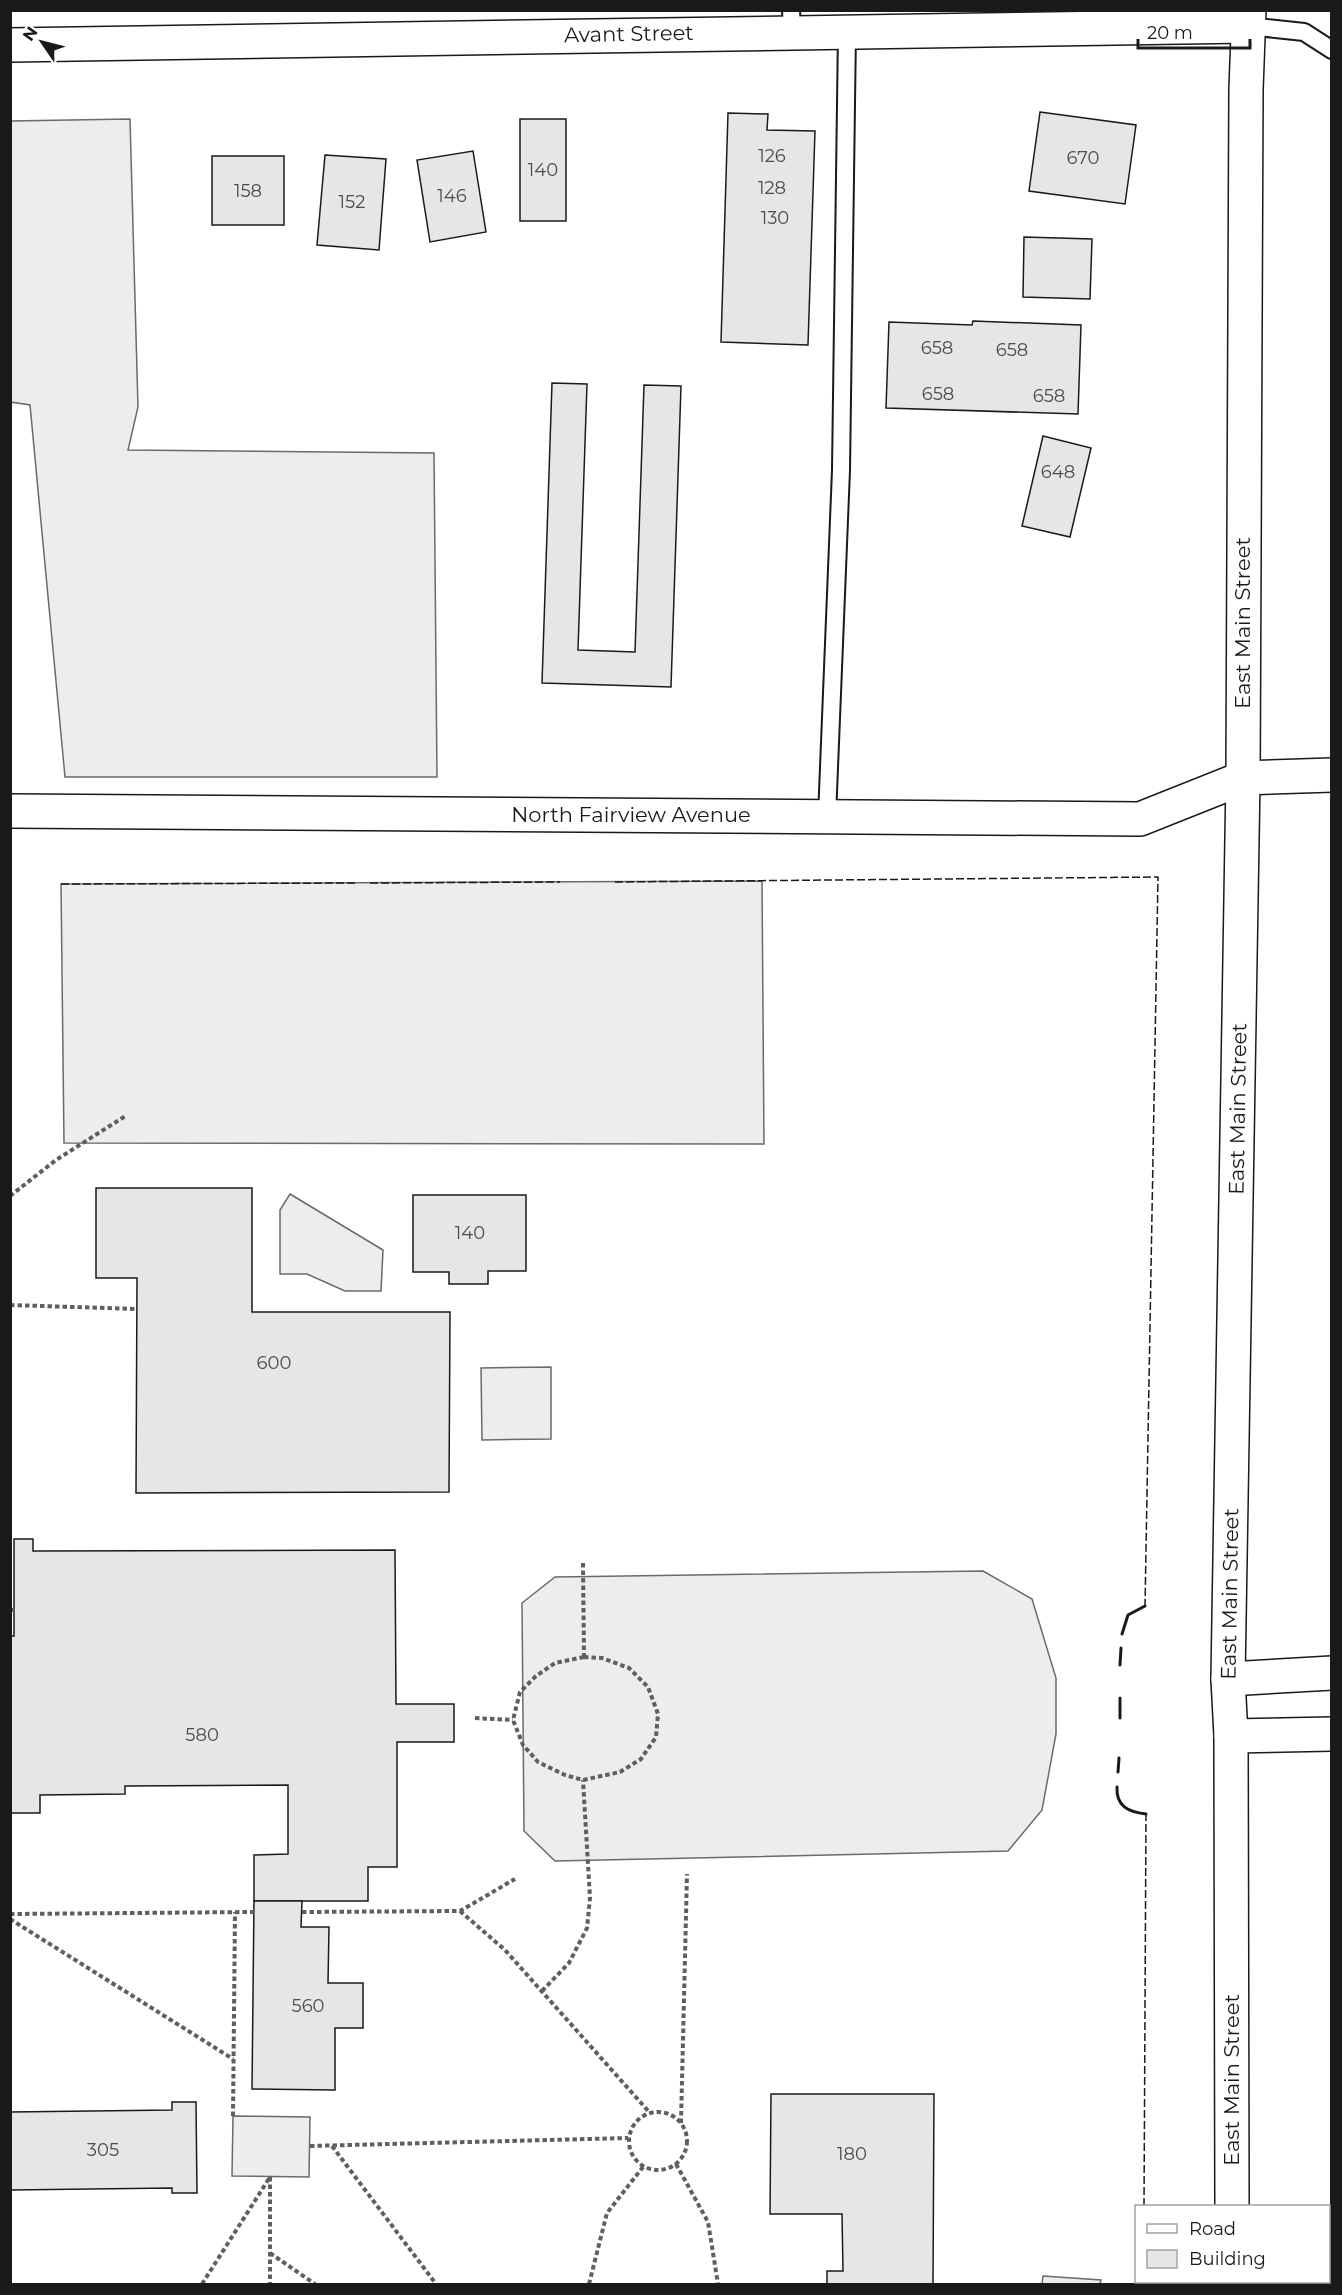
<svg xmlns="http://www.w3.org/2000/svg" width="1342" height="2295" viewBox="0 0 1342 2295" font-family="Montserrat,sans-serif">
<rect width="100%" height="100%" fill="#fff"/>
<g fill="#ededed" stroke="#6a6a6a" stroke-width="1.5">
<path d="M130,119L138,407L128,450L434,453L437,777H65L30,405L11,402V121Z"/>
<path d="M762,881L764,1144L64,1143L61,884Z"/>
<path d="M290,1194L383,1250L381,1291H345L307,1274H280V1210Z"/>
<path d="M551,1367V1439L482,1440L481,1368Z"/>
<path d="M983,1571L1032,1599L1056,1678V1734L1042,1810L1008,1851L555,1861L524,1831L522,1603L555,1577Z"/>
<path d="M233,2116L310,2117L309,2177L232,2176Z"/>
<path d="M1043,2276L1101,2280L1100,2284H1042Z"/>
</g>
<g fill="#e6e6e6" stroke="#1a1a1a" stroke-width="1.5">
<path d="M1040,112L1136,125L1125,204L1029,191Z"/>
<path d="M728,113L768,114L767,130L815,131L808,345L721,342Z"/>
<rect x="520" y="119" width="46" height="102"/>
<path d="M473,151L486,232L430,242L417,160Z"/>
<path d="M325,155L386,159L379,250L317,245Z"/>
<rect x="212" y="156" width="72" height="69"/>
<path d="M1024,237L1092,239L1090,299L1023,297Z"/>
<path d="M973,321L1081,325L1078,414L886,408L889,322L972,325Z"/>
<path d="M552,383L587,384L578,650L635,652L644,385L681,386L671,687L542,683Z"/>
<path d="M1043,436L1091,448L1070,537L1022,526Z"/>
<path d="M96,1188H252V1312H450L449,1492L136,1493L137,1278H96Z"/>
<path d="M413,1195H526V1271H488V1284H449V1272H413Z"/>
<path d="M14,1539H33V1551L395,1550L396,1704H454V1742H397V1867H368V1901H254V1855L288,1854V1785L125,1786V1794L40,1795V1813H10V1636H14Z"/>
<path d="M254,1901H302L301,1927H329L328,1983H363V2028H335V2090L252,2089Z"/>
<path d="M771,2094H934L933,2284H827V2271H843L842,2214H770Z"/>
<path d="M172,2102H196L197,2193H172V2188L10,2190V2112L172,2110Z"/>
</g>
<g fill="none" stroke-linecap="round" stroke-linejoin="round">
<defs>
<g id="lane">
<path d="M791,10L792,31"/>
<path d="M1248,26L1304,32L1332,50"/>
<path d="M827,817L841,470L847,31"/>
</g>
<g id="street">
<path d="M10,45L1248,26"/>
<path d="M1243,778L1332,775"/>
</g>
<g id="secondary">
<path d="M10,811L1140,819L1243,778"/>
<path d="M1228,1679L1332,1673"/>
<path d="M1231,1736L1332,1734"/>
</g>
<g id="primary">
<path d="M1232,2206L1231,1736L1228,1679L1243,778L1246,89L1249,10"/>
<path d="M1233,2282V2284"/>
</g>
</defs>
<use href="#lane" stroke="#1a1a1a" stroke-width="20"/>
<use href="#street" stroke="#1a1a1a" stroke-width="36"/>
<use href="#secondary" stroke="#1a1a1a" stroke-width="36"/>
<use href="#primary" stroke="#1a1a1a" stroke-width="36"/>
<g stroke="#5f5f5f" stroke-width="4" stroke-dasharray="4.5 3" stroke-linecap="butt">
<path d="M10,1196L56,1160L127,1115"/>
<path d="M10,1305L137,1309"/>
<path d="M583,1563L584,1657"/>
<path d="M10,1610H15"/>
<path d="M584,1657L602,1658L629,1668L648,1687L658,1714L656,1737L641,1759L620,1772L583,1780L565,1775L538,1762L523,1745L513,1720L520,1692L536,1676L555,1663Z"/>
<path d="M475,1718L513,1720"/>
<path d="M460,1911L505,1950L650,2113"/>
<path d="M302,1912L460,1911L515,1879"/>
<path d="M10,1914L254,1912"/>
<path d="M10,1919L233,2059"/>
<path d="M542,1991L569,1963L587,1928L590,1898L583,1780"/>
<circle cx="658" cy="2141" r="29"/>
<path d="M233,2116L235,1912"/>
<path d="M681,2123L687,1874"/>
<path d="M310,2146L628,2138"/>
<path d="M332,2146L436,2284"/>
<path d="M676,2164L708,2222L718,2284"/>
<path d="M270,2177V2284"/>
<path d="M270,2253L315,2284"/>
<path d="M202,2284L270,2177"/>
<path d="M589,2284L607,2213L643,2167"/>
</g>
<use href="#lane" stroke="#fff" stroke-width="16"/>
<use href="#street" stroke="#fff" stroke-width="33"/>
<use href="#secondary" stroke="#fff" stroke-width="33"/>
<use href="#primary" stroke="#fff" stroke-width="33"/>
<g stroke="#1a1a1a" stroke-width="1.5" stroke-dasharray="8 3" stroke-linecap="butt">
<path d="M615,882L1158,877L1145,1606"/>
<path d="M370,883L560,882"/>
<path d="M61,884L355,883"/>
<path d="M1144,2206L1146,1814"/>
<path d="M1143,2284V2282"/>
</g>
<g stroke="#1a1a1a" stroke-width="3">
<path d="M1122,1634L1128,1615L1145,1606"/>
<path d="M1120,1665L1121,1648"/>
<path d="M1120,1718V1698"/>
<path d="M1118,1772L1119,1758"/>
<path d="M1117,1787C1116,1806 1128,1812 1146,1814"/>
</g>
</g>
<g text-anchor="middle" stroke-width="4.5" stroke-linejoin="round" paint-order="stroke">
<g font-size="18" fill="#4d4d4d">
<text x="772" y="162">126</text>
<text x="1083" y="164">670</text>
<text x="543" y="176">140</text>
<text x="772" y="194">128</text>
<text x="248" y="197">158</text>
<text x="452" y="202">146</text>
<text x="352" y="208">152</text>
<text x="775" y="224">130</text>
<text x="937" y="354">658</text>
<text x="1012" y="356">658</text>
<text x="938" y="400">658</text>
<text x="1049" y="402">658</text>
<text x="1058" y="478">648</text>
<text x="470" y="1239">140</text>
<text x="274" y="1369">600</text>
<text x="202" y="1741">580</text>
<text x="308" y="2012">560</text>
<text x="103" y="2156">305</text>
<text x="852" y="2160">180</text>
</g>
<g font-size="21" fill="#1a1a1a" stroke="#fff">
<text transform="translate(629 34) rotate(-1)" y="7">Avant Street</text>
<text transform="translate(1243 623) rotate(-90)" y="7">East Main Street</text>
<text x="631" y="822">North Fairview Avenue</text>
<text transform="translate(1238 1109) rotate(-89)" y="7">East Main Street</text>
<text transform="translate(1230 1594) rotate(-89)" y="7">East Main Street</text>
<text transform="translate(1232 2080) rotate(-90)" y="7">East Main Street</text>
</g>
</g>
<rect width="1342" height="2295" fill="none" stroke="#1a1a1a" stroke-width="24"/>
<rect x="1135" y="2205" width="195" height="78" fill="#ffffff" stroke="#a3a3a3" stroke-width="1.5"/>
<rect x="1147" y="2224" width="30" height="9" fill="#ffffff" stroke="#a3a3a3" stroke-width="1.5"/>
<text x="1189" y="2235" font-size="18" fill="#1a1a1a">Road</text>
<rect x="1147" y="2250" width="30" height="18" fill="#e6e6e6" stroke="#a3a3a3" stroke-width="1.5"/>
<text x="1189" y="2265" font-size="18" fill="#1a1a1a">Building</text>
<g transform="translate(42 42) rotate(305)" stroke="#ffffff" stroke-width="4.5" paint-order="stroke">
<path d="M0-4.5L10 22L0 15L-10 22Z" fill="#1a1a1a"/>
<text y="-9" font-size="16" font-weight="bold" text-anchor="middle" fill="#1a1a1a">N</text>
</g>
<path d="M1138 39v9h112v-9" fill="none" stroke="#1a1a1a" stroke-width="3"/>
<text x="1147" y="39" font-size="18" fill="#1a1a1a" stroke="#ffffff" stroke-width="4.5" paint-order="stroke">20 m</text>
</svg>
